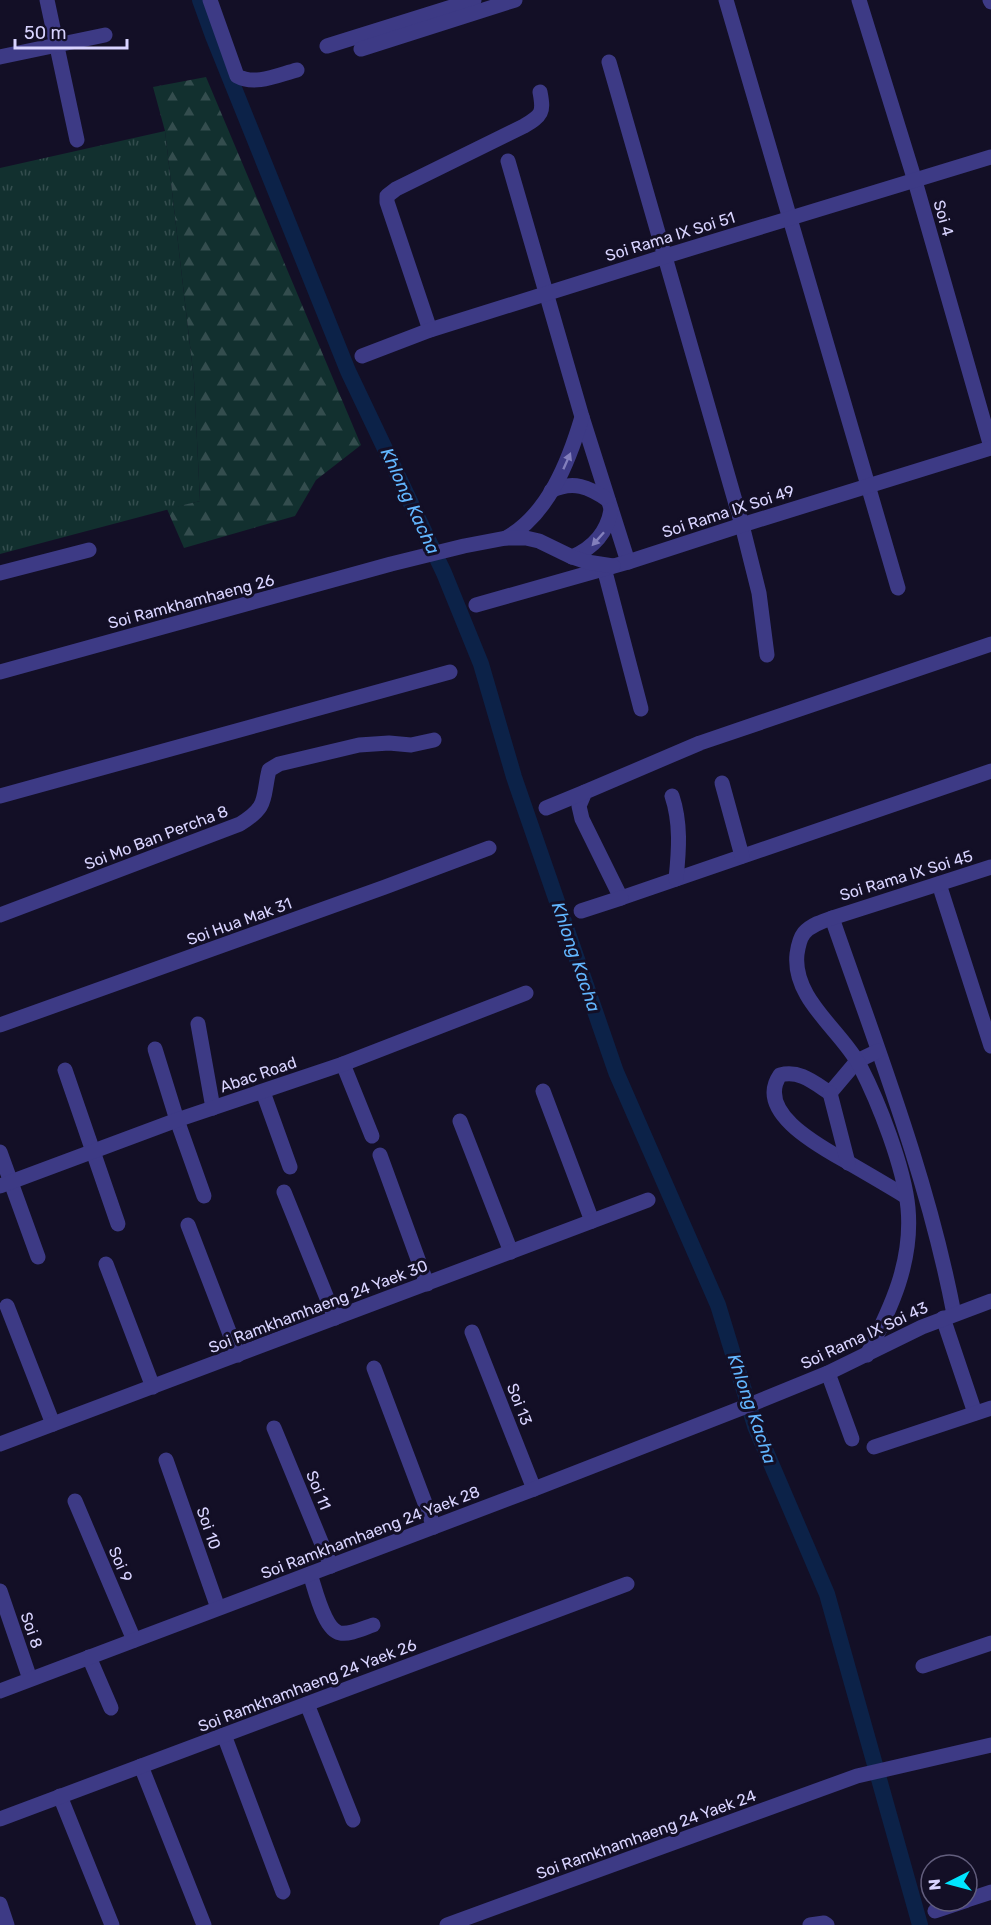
<svg xmlns="http://www.w3.org/2000/svg" width="991" height="1925" viewBox="0 0 991 1925" font-family="Rubik,sans-serif">
<defs>
<pattern id="grass-tufts" width="24" height="20" patternUnits="userSpaceOnUse" patternTransform="scale(1.5)"><rect width="24" height="20" fill="#12302f"/><path d="M3 7l-1-3M5 7V3M7 7l1-3M15 17l-1-3M17 17v-4M19 17l1-3" fill="none" stroke="#344d4e"/></pattern>
<pattern id="forest-firs" width="22" height="20" patternUnits="userSpaceOnUse" patternTransform="scale(1.5)"><rect width="22" height="20" fill="#12302f"/><path d="M5 1l3.5 6h-7zM16 11l3.5 6h-7z" fill="#344d4e"/></pattern>
</defs>
<rect width="100%" height="100%" fill="#130f26"/>
<path fill="url(#grass-tufts)" d="M165,131L194,380L200,501L0,554V168Z"/>
<path fill="url(#forest-firs)" d="M206,77L361,445L316,480L295,516L184,548L167,509L200,501L194,380L165,131L153,87Z"/>
<g fill="none" stroke-linecap="round" stroke-linejoin="round">
<path stroke="#0c2248" stroke-width="16" d="M200,0L213,36L348,371L444,573L481,664L514,777L616,1072L718,1305L755,1426L827,1594L920,1925"/>
<g stroke="#3d3a85" stroke-width="15">
<path d="M47,0L77,140"/>
<path d="M210,0L237,76C255,86 278,75 297,70"/>
<path d="M726,0L898,588"/>
<path d="M859,0L915,181L991,447"/>
<path d="M990,0L991,2"/>
<path d="M327,46L474,0"/>
<path d="M361,49L515,0"/>
<path d="M0,57L105,35"/>
<path d="M609,62L742,525L759,593L767,655"/>
<path d="M508,161L582,417L628,562"/>
<path d="M430,330L387,202V196L396,189L524,126C542,115 544,113 540,92"/>
<path d="M362,356L430,330L666,256L991,157"/>
<path d="M551,491C573,480 589,487 608,500"/>
<path d="M506,538C548,515 569,461 582,417"/>
<path d="M572,557C593,548 607,533 611,510"/>
<path d="M604,568L641,709"/>
<path d="M0,573L89,550"/>
<path d="M476,605L628,562L742,525L991,448"/>
<path d="M991,644L700,743L585,792L579,806L582,819L621,898L991,771"/>
<path d="M0,672L391,564L464,546L506,538H526L539,541L572,557L587,562L613,566"/>
<path d="M722,783L742,856"/>
<path d="M0,796L450,672"/>
<path d="M672,796C681,823 679,850 676,879"/>
<path d="M546,808L585,792"/>
<path d="M939,884L991,1046"/>
<path d="M581,911L621,898"/>
<path d="M0,915L240,824C269,806 262,799 269,770L279,764L359,745L389,743L411,745L434,740"/>
<path d="M832,918C877,1048 928,1178 954,1314"/>
<path d="M198,1024L213,1108"/>
<path d="M0,1025L385,887L489,848"/>
<path d="M155,1049L177,1120L204,1196"/>
<path d="M878,1051L857,1061L830,1093C813,1082 800,1070 780,1075C754,1113 823,1148 849,1163C868,1174 887,1185 905,1196"/>
<path d="M343,1064L372,1136"/>
<path d="M65,1070L118,1224"/>
<path d="M543,1091L592,1221"/>
<path d="M263,1092L290,1167"/>
<path d="M830,1093L848,1163"/>
<path d="M460,1121L511,1252"/>
<path d="M0,1152L38,1257"/>
<path d="M380,1155L427,1284"/>
<path d="M0,1186L177,1120L343,1064L526,993"/>
<path d="M284,1192L335,1318"/>
<path d="M188,1225L238,1355"/>
<path d="M106,1264L153,1387"/>
<path d="M7,1306L53,1424"/>
<path d="M943,1318L975,1413"/>
<path d="M472,1332L534,1489"/>
<path d="M867,1355C891,1308 913,1262 908,1208C904,1167 879,1103 860,1066C842,1031 792,999 797,954C798,947 800,938 804,933C811,925 823,921 832,918L991,867"/>
<path d="M374,1368L434,1527"/>
<path d="M828,1373L852,1439"/>
<path d="M274,1428L331,1566"/>
<path d="M0,1444L648,1200"/>
<path d="M874,1447L991,1408"/>
<path d="M166,1460L218,1608"/>
<path d="M75,1501L134,1640"/>
<path d="M310,1574C315,1588 324,1630 340,1633C349,1635 364,1628 373,1625"/>
<path d="M0,1591L30,1679"/>
<path d="M89,1657L111,1708"/>
<path d="M923,1666L991,1643"/>
<path d="M0,1691L534,1489L752,1404L828,1373L922,1327L991,1301"/>
<path d="M307,1704L353,1820"/>
<path d="M224,1735L283,1892"/>
<path d="M141,1766L204,1925"/>
<path d="M60,1796L112,1925"/>
<path d="M0,1819L627,1584"/>
<path d="M967,1900L991,1892"/>
<path d="M0,1904L7,1925"/>
<path d="M935,1911L965,1901"/>
<path d="M447,1925L857,1776L991,1745"/>
<path d="M810,1925L824,1923L827,1925"/>
</g>
</g>
<defs><path id="oneway-solid" d="M-6-.8H1V-3.2L6.5 0L1 3.2V.8H-6Z" transform="scale(1.5)"/></defs>
<g fill="#837fbc">
<use href="#oneway-solid" transform="translate(567 461) rotate(-66)"/>
<use href="#oneway-solid" transform="translate(598 539) rotate(132)"/>
</g>
<g text-anchor="middle" stroke-width="6" stroke-linejoin="round" paint-order="stroke">
<g font-size="16" fill="#d9d4ff" stroke="#130f26">
<text transform="translate(944 218) rotate(74)" y="6">Soi 4</text>
<text transform="translate(670 236) rotate(-17)" y="6">Soi Rama IX Soi 51</text>
<text transform="translate(728 511) rotate(-18)" y="6">Soi Rama IX Soi 49</text>
<text transform="translate(191 601) rotate(-15)" y="6">Soi Ramkhamhaeng 26</text>
<text transform="translate(156 837) rotate(-21)" y="6">Soi Mo Ban Percha 8</text>
<text transform="translate(906 875) rotate(-17)" y="6">Soi Rama IX Soi 45</text>
<text transform="translate(239 921) rotate(-20)" y="6">Soi Hua Mak 31</text>
<text transform="translate(258 1074) rotate(-19)" y="6">Abac Road</text>
<text transform="translate(318 1306) rotate(-21)" y="6">Soi Ramkhamhaeng 24 Yaek 30</text>
<text transform="translate(864 1335) rotate(-25)" y="6">Soi Rama IX Soi 43</text>
<text transform="translate(520 1404) rotate(69)" y="6">Soi 13</text>
<text transform="translate(319 1490) rotate(68)" y="6">Soi 11</text>
<text transform="translate(209 1528) rotate(71)" y="6">Soi 10</text>
<text transform="translate(370 1532) rotate(-21)" y="6">Soi Ramkhamhaeng 24 Yaek 28</text>
<text transform="translate(121 1564) rotate(67)" y="6">Soi 9</text>
<text transform="translate(32 1630) rotate(71)" y="6">Soi 8</text>
<text transform="translate(307 1685) rotate(-21)" y="6">Soi Ramkhamhaeng 24 Yaek 26</text>
<text transform="translate(646 1834) rotate(-20)" y="6">Soi Ramkhamhaeng 24 Yaek 24</text>
</g>
<g font-size="18" font-style="italic" fill="#62b6ff" stroke="#130f26">
<text transform="translate(410 501) rotate(65)" y="6">Khlong Kacha</text>
<text transform="translate(576 957) rotate(71)" y="6">Khlong Kacha</text>
<text transform="translate(752 1409) rotate(71)" y="6">Khlong Kacha</text>
</g>
</g>
<g transform="translate(949 1883) rotate(264)"><circle r="28" fill="#130f26" stroke="#625e7d" stroke-width="1.5"/>
<path d="M0-4.5L10 22L0 15L-10 22Z" fill="#00e5ff"/>
<text y="-9" font-size="16" font-weight="bold" text-anchor="middle" fill="#d9d4ff">N</text>
</g>
<path d="M15 39v9h112v-9" fill="none" stroke="#d9d4ff" stroke-width="3"/>
<text x="24" y="39" font-size="18" fill="#d9d4ff" stroke="#130f26" stroke-width="4.5" paint-order="stroke">50 m</text>
</svg>
